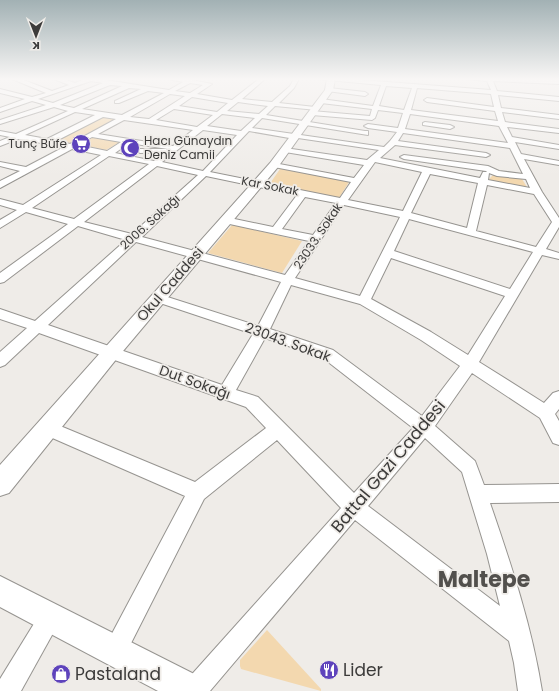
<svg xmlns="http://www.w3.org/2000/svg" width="559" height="691" viewBox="0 0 559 691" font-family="Poppins,sans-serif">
<rect width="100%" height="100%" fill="#efece8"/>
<g fill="#f3d8af">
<path d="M101,117L115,119L70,143L55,140Z"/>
<path d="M91,136L120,142L106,150L77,144Z"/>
<path d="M280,169H286L349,182L339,198L272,184L271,182Z"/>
<path d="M493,175L522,179L527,187L494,182L489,179Z"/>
<path d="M232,225L238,226L302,241L282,273L208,253Z"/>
<path d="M267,630L321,689V691L241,669L240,666V660Z"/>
</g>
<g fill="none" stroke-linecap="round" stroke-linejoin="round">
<defs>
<path id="pedestrian" d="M166,149L168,150V152L140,153L137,151L140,149Z"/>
<g id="minor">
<path d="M12,79H21L52,91L69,85L54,79H63L75,83L85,79H99L169,90L183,82L168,79H187L212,84L197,94L232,100L259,79H265L242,99L272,102L290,86L294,79H299L294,88L279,103L315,107L318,109L317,110L275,106L266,115L365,131H368V135L262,118L252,128L384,147L390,141L397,132L368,128L364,126L368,124L398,128L403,113L378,110L375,118L372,120L312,115L309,113L312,111L370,116L372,109L321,103L318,101L321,99L373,106L381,85L317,79H348L491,90L487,81L466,79L559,80V84L493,81L497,91L559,97V101L498,95L501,108L559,115V119L502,112L505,122L559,129V133L507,127L512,137L559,145V149L515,142L521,154L559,161V165L524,159L542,192L559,218V227L546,249L559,253V259L542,255L479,362L544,403L553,393L559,391V409L555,414L559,421V445L553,443L540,418L472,373L435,426L475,461L484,485L559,484V502L490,503C511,564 532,627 542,691H518L514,663L509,641L355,520L210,691H182L185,682L341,508L277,440L204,499L123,659L115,663L107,659L103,651L107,643L185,496L41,433L39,428L41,423L47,420L53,423L195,482L266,428L246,407L39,333L5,365L0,367V352L27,328L0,319V309L35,321L126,240L78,226L4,282L0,283V273L68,224L26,212L0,228V220L17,210L0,205V199L23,205L101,155L72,149L0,188V181L20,171L0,166V162L26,167L64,147L18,139L0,146V141L10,137L0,135V131L16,134L68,111L54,107L0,124V120L46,105L32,101L0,112V108L25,99L0,93V89L32,97L46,93ZM91,81L103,83L53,103L38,99ZM190,83L203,85L190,93L175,91ZM110,85L122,86L74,108L60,105ZM386,86L412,88L404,110L379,106ZM129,88L141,89L115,101V103H119L148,91L164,93L122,115L82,109ZM417,88L491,94L494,107L427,98L424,100L427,102L495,111L498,121L411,110ZM170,94L185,96L149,119L130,117ZM192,97L228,103L217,112L179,106ZM238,102L268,106L259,114L227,111ZM174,109L213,115L197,127L156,120ZM75,112L95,115L47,139L25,135ZM222,114L255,118L241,131L207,126ZM410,114L499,126L508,143L405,129ZM103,117L116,119L70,144L56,141ZM124,120L193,130L173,146L98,134ZM203,130L237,135L203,171L162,162ZM249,131L295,139L298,138L379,150L367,160L285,148L281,150L285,152L364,165L354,178L274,163L270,165L274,167L351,182L340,198L210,172ZM403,133L510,148L523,174L499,171L488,166L404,155L400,157L404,159L486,171L487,172H483L480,178L380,158L395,145L486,157L490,155L486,153L398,141ZM92,137L121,142L107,151L78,145ZM129,143L168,149L154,161L115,153ZM109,156L149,164L74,219L32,208ZM375,162L422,172L403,211L348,200ZM157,166L198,175L132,234L84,222ZM489,173L497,176L526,179L530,188L488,180ZM430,174L478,183L467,228L411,213ZM206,176L297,195L273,227L225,217L220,220L225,223L309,241L285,275L142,237ZM487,185L534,194L552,222L536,247L476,231ZM305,197L336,203L313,235L282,229ZM344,205L400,217L360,296L295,278ZM409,219L533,252L510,289L394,251ZM136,242L281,282L258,326L158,294L154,295L152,298L154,301L253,334L222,385L48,325ZM391,258L505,296L468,355L431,332L371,299ZM291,285L360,304L421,340L460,366L422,416L333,350L270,329ZM265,338L323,358L413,428L354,493L258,397L236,390ZM425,438L462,472L487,554L500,606L368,506Z"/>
<path d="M329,88L365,92L368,94L365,96L327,91L326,90Z"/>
<path d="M425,122L450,125L454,127L450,129L423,125V123Z"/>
<path d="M51,606L59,609L62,617L21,691H0V679L43,609Z"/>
</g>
<g id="secondary">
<path d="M327,79H335L333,90L278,167L118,357L9,493L0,496V465L270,163L325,90Z"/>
<path d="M0,576L204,679L209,691H158L0,607Z"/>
</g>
</defs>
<use href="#pedestrian" stroke="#969490" stroke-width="2"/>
<use href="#minor" stroke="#969490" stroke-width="2"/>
<use href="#secondary" stroke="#969490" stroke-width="2"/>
<use href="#pedestrian" fill="#fff" fill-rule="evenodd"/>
<use href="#minor" fill="#fff" fill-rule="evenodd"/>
<use href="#secondary" fill="#fff" fill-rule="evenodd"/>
</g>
<linearGradient id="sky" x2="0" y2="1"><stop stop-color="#a2b1b4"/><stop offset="0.45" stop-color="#f8f6f5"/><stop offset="1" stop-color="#f8f6f5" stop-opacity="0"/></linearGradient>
<rect width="559" height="176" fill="url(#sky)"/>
<defs>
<symbol id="supermarket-disc" viewBox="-11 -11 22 22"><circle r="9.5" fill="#5e43bc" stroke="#efece8"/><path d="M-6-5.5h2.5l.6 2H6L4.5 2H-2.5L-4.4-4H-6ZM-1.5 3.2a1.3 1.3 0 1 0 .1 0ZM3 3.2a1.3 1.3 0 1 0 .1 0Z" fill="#fff"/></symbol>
<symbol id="mosque-disc" viewBox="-11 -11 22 22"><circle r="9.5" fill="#5e43bc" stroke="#efece8"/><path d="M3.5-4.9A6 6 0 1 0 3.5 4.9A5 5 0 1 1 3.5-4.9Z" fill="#fff"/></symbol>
<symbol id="restaurant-disc" viewBox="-11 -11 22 22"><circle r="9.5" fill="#5e43bc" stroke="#efece8"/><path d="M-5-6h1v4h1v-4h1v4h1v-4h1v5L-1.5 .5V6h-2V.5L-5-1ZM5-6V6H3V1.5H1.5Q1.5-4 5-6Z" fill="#fff"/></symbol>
<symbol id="shop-disc" viewBox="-11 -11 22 22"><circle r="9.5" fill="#5e43bc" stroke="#efece8"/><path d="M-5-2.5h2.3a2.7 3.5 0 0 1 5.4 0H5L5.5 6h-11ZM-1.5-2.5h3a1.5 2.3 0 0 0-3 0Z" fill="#fff"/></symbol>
</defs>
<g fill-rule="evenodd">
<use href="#supermarket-disc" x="70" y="133" width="22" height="22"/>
<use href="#mosque-disc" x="119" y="137" width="22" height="22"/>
<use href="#restaurant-disc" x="318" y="659" width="22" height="22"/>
<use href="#shop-disc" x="50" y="663" width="22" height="22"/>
</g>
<g text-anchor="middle" stroke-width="3.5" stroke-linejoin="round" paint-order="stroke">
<g font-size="12" fill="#3c3b3a" stroke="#efece8" text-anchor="start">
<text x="144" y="145">Hacı Günaydın<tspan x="144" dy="14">Deniz Camii</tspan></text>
<text x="67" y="148" text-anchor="end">Tunç Büfe</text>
</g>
<g font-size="12" fill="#3c3b3a" stroke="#efece8">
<text transform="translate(270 186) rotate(11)" y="4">Kar Sokak</text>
<text transform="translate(150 222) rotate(-42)" y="4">2006. Sokağı</text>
<text transform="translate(318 236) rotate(-56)" y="4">23033. Sokak</text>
</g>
<g font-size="14" fill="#3c3b3a" stroke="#efece8">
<text transform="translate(170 284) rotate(-49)" y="5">Okul Caddesi</text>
<text transform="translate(288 342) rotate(20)" y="5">23043. Sokak</text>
<text transform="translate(195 382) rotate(20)" y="5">Dut Sokağı</text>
</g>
<g font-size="17" fill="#3c3b3a" stroke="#efece8">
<text transform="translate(388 466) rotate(-50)" y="6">Battal Gazi Caddesi</text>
</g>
<g font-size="17" fill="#3c3b3a" stroke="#efece8" text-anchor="start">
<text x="343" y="676">Lider</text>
<text x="75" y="680">Pastaland</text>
</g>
<g font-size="22" font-weight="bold" fill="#52504d" stroke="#efece8">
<text x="484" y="587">Maltepe</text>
</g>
</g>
<g transform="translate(36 36) rotate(180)" stroke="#efece8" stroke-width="3" paint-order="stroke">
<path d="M0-3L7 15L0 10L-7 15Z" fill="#3c3b3a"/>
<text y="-6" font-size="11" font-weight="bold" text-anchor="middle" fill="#3c3b3a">K</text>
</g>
</svg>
